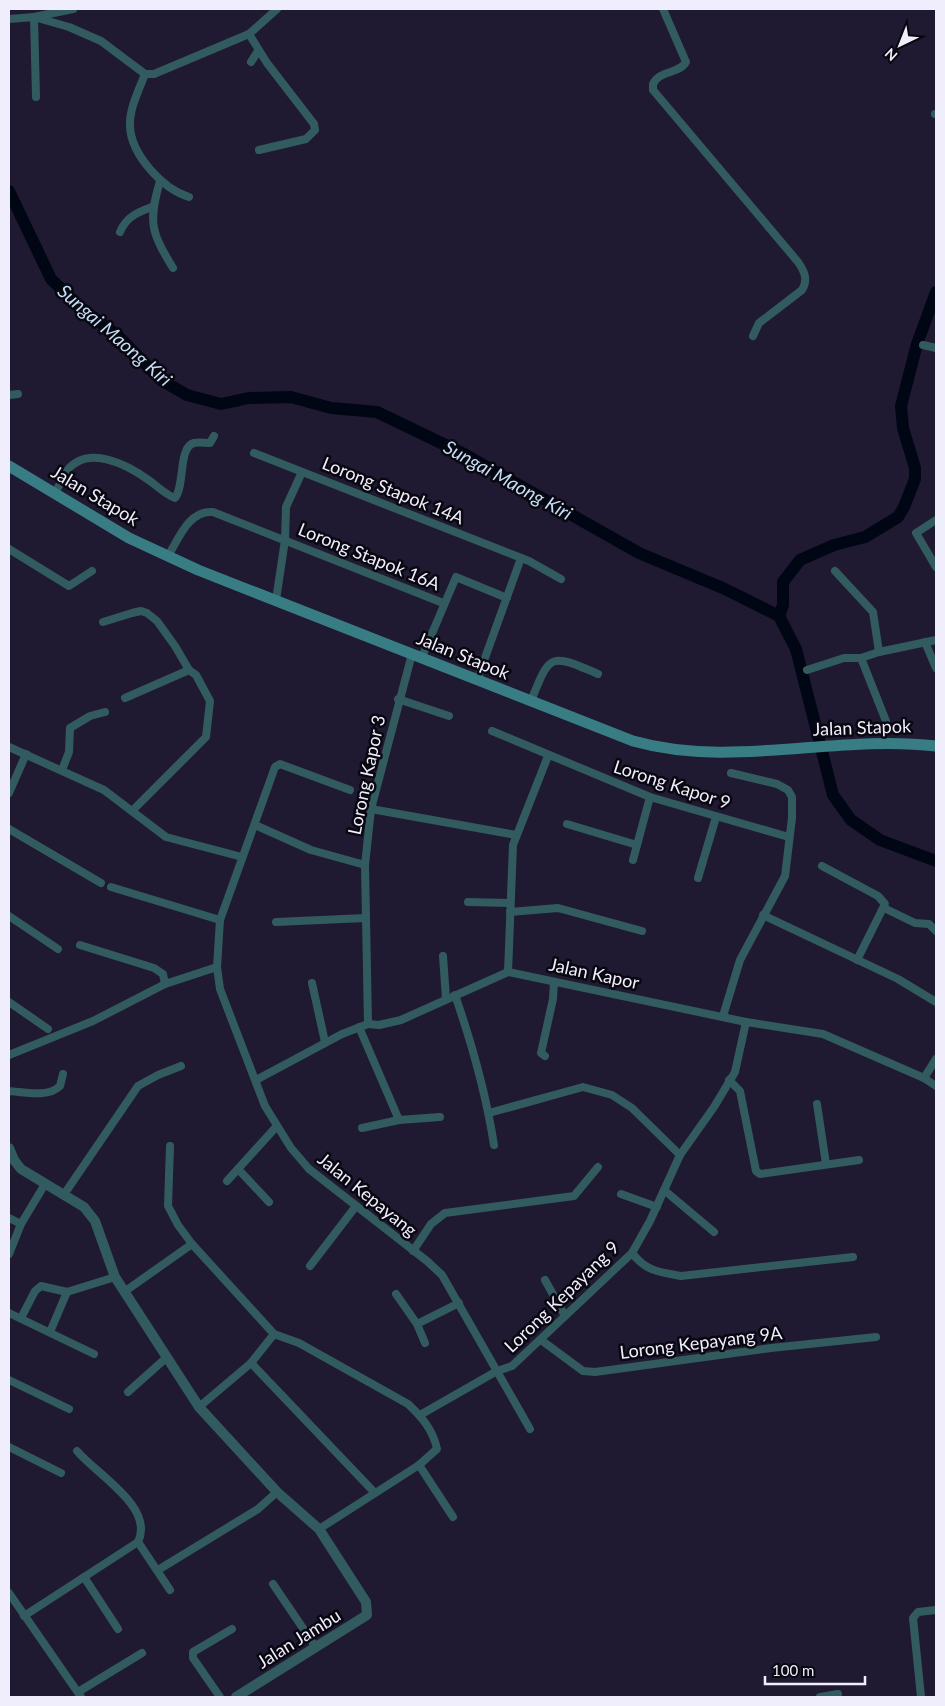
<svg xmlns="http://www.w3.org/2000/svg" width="945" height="1706" viewBox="0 0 945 1706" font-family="Lato,sans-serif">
<rect width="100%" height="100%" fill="#1f1a31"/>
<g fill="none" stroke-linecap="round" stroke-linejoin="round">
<g stroke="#000614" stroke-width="12">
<path d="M9,191L51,279L79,306L118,336L161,380L187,395L221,404L249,398L291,397L331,408L377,412L464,454L639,553L725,589L779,616L796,649L833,795L851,820L880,840L936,861"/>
<path d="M779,616L783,605V582L800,560L834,545L865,537L898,517L904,507L915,479V468L903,428L901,406L917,344L936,292"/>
</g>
<g stroke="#325b5f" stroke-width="8">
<path d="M663,9L686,62C680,74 659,70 653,84V90L798,262C805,272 808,280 802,290L759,323L753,336"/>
<path d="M9,19L34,17L69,27L101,41L145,74H154L249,34L277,9"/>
<path d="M249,34L267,63L314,124L315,130L306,139L259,150"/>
<path d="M251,62L258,51"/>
<path d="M145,74C139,90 129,109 130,126C131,155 163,189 189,197"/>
<path d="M36,97L34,17L73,9"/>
<path d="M935,114H936"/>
<path d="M160,181C148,222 151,232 173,268"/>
<path d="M120,232C126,217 138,212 152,207"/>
<path d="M923,345L936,348"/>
<path d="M9,395L18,394"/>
<path d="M254,453L529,561L561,579"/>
<path d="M55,493C59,486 62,479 66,472C87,443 128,465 150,481C157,486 166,495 175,498C185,486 178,447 194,443C198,442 205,443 210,443L214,436"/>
<path d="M936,520L916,533L936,567"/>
<path d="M9,549L69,586L92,571"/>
<path d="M168,556C179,538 189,510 213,512L443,603"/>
<path d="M835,571L873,612L879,652"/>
<path d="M276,600L285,540L286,507L302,472"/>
<path d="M103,622L132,613L141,611L147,613L157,621L175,646L189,670L196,675L210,701L206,737L132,811"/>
<path d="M925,642L936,668"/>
<path d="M422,657L456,577L507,598"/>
<path d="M861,658L886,721"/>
<path d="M807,670L844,658H861L879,652L936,640"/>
<path d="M477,680L521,558"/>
<path d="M125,698L189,670"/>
<path d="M398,699L449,716"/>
<path d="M531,701C550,653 550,653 598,674"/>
<path d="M492,731L650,797L789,837"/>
<path d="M9,747L104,790L166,837L242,857"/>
<path d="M62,770L69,752L70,728L90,716L105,712"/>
<path d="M350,790L280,764L275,767L220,920L217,967L220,989L265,1106L291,1148L309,1169L427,1261L442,1275L530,1429"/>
<path d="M9,793L26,754"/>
<path d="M371,809L516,835"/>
<path d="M567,824L637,845"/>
<path d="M255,825L311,850L365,865"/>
<path d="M9,829L101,883"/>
<path d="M633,860L650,797"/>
<path d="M822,866L878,896L885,904L857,960"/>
<path d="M698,878L716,817"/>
<path d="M111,887L220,920"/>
<path d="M468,902L509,903"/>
<path d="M884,908L915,923L929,924L936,931"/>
<path d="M510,912L558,908L642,931"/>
<path d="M763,915L898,979L936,1002"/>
<path d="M9,916L58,949"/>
<path d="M276,922L366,918"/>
<path d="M80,945L154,968L163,974L165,984"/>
<path d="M443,956L446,999"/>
<path d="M508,972L513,845L548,756"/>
<path d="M312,983L325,1042"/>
<path d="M455,995C472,1044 486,1094 494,1145"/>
<path d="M9,1002L48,1029"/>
<path d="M723,1016L740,960L785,876L792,818V797L788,790L777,784L731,773"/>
<path d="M368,1024L365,865L371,809L412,654"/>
<path d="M359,1027L399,1120"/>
<path d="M9,1055L93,1021L165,984L217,967"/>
<path d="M545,1056L541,1053L553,999L554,982"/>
<path d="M924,1078L936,1059"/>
<path d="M256,1080L342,1034L368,1024L379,1025L401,1020L508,972L746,1022L823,1034L924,1078L936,1086"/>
<path d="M729,1080L740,1091L756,1171L760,1174L859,1160"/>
<path d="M9,1091C24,1092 48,1098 60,1086L63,1074"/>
<path d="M817,1104L826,1164"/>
<path d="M489,1113L583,1087L612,1095L632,1108L680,1155"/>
<path d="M362,1128L399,1120L440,1117"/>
<path d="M170,1146L168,1206L178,1225L192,1244L274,1334L299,1343L408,1404C422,1417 433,1430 437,1449L419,1465L319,1529"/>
<path d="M238,1169L269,1202"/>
<path d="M227,1181L276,1127"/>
<path d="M664,1190L714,1232"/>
<path d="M65,1193L138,1086L158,1075L181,1066"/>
<path d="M621,1194L657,1207"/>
<path d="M9,1218L21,1224"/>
<path d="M413,1251L431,1224L445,1213L574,1196L598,1167"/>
<path d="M632,1253C646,1271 658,1272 681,1276L853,1257"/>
<path d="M9,1254L21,1224L45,1184"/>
<path d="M310,1266L356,1206"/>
<path d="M545,1280L565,1316"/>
<path d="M124,1292L192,1244"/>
<path d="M396,1294L417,1324"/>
<path d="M9,1313L94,1354"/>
<path d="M21,1318L35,1291L41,1286L67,1292L115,1277"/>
<path d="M50,1332L67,1292"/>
<path d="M541,1340L583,1371L595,1372L771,1348L876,1337"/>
<path d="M425,1343L417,1324L459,1303"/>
<path d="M251,1363L374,1492"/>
<path d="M9,1380L69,1409"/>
<path d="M128,1392L166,1358"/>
<path d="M199,1407L251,1363L274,1334"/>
<path d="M420,1415L497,1371L512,1366L632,1253L650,1221L680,1155L714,1107L735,1072L746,1022"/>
<path d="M9,1447L61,1473"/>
<path d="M77,1451C96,1474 155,1507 138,1542"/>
<path d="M419,1465L453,1517"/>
<path d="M138,1542L170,1590"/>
<path d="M158,1570L258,1509L277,1492"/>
<path d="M84,1577L118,1629"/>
<path d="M273,1584L315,1646"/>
<path d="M9,1593L81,1697"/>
<path d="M24,1616L138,1542"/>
<path d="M78,1692L142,1653"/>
<path d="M220,1697L193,1658V1652L232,1629"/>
<path d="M820,1697L838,1694"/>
<path d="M921,1697L913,1618L918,1612L936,1610"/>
</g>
<path stroke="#325b5f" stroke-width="10" d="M9,1148L14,1160L21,1169L84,1207L95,1221L115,1277L199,1407L277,1492L319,1529L366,1602L367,1615L236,1697"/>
<path stroke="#387d84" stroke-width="11" d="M9,466L129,538L198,570L633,741C732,769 835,734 936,746"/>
</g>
<g text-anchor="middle" stroke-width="5" stroke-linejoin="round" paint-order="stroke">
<g font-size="18" fill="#f0edfd" stroke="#090710">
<text transform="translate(393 491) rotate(22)" y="6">Lorong Stapok 14A</text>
<text transform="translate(95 496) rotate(31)" y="6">Jalan Stapok</text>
<text transform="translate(369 557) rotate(22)" y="6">Lorong Stapok 16A</text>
<text transform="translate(463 656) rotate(22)" y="6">Jalan Stapok</text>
<text transform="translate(862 728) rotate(-2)" y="6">Jalan Stapok</text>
<text transform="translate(367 775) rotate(-78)" y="6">Lorong Kapor 3</text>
<text transform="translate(672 785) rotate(18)" y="6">Lorong Kapor 9</text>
<text transform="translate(594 974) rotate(12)" y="6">Jalan Kapor</text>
<text transform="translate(367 1195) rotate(39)" y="6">Jalan Kepayang</text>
<text transform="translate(562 1297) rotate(-44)" y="6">Lorong Kepayang 9</text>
<text transform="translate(701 1343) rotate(-7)" y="6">Lorong Kepayang 9A</text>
<text transform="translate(299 1639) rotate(-32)" y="6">Jalan Jambu</text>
</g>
<g font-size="19" font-style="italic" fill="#c4ddf6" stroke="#090710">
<text transform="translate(115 335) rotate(41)" y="7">Sungai Maong Kiri</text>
<text transform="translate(508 480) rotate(29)" y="7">Sungai Maong Kiri</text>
</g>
</g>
<rect width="945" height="1706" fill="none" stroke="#f0edfd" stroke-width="20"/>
<g transform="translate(900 45) rotate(223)" stroke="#090710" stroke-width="4" paint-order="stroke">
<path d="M0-4L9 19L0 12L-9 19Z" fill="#f0edfd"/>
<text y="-8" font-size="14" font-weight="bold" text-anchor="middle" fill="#f0edfd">N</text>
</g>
<path d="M765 1676v8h100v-8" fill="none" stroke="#f0edfd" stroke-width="2.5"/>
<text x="772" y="1676" font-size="15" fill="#f0edfd" stroke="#090710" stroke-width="4" paint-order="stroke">100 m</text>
</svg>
